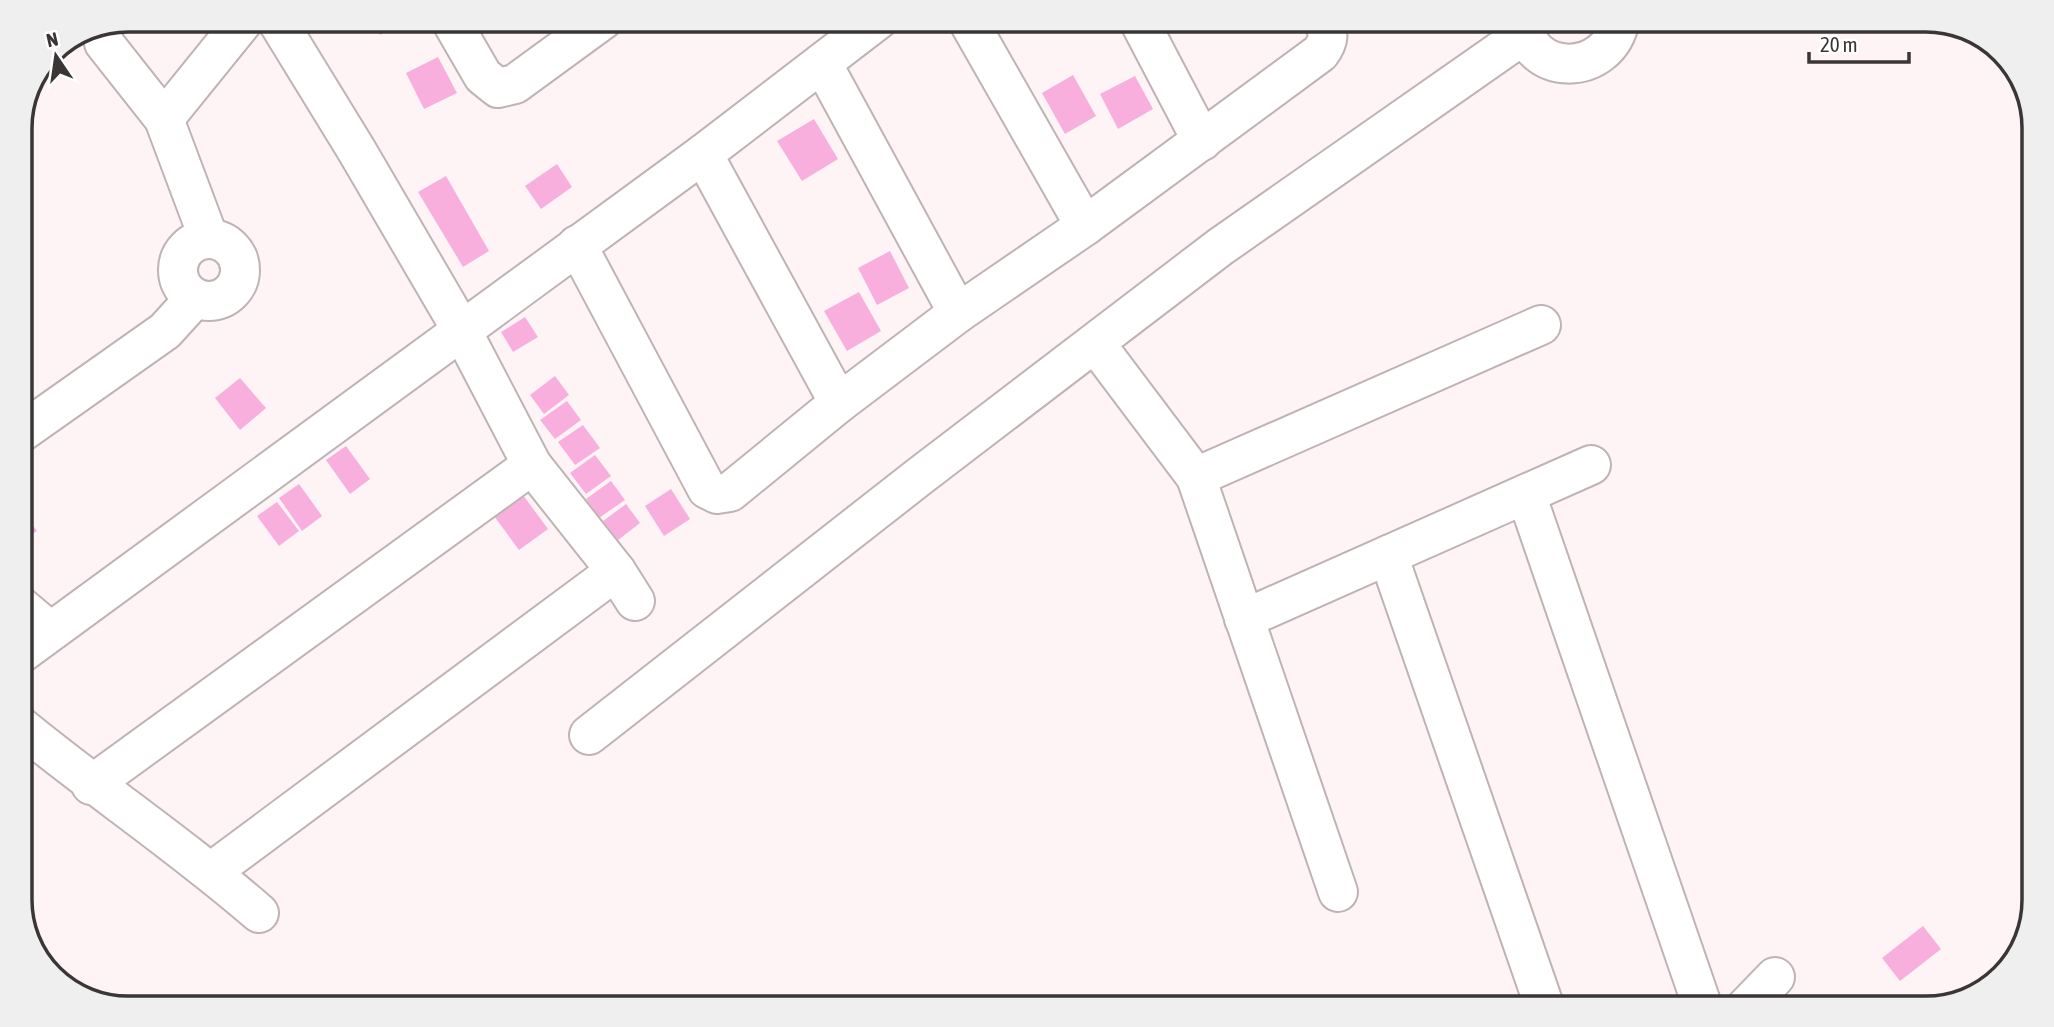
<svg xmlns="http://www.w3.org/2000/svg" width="2054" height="1027" viewBox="0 0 2054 1027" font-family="'Asap Condensed',sans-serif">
<rect width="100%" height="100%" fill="#fef4f5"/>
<g fill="#f8afde">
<path d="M372,19H409L380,35Z"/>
<path d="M438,57L457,93L424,109L406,73Z"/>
<path d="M1073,75L1096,116L1065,134L1042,93Z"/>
<path d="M1135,76L1153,109L1118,129L1100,94Z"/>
<path d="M814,119L838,159L802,181L777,141Z"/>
<path d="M557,164L572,187L541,209L525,186Z"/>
<path d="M446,176L489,251L463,267L418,192Z"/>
<path d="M890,251L909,288L877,305L858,268Z"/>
<path d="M859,292L881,331L847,351L824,311Z"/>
<path d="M525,317L538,337L513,352L501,332Z"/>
<path d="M555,376L569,395L544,414L530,395Z"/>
<path d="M240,378L266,408L240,430L215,398Z"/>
<path d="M567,401L581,420L555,439L540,420Z"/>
<path d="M583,425L600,448L575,465L558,442Z"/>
<path d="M346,446L370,479L350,494L326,460Z"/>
<path d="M595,455L611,476L586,494L570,473Z"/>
<path d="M611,481L625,500L599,518L586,499Z"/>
<path d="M299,484L322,516L302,531L279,498Z"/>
<path d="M671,489L690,519L664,536L645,506Z"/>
<path d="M523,495L548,529L519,550L494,516Z"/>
<path d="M277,502L299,531L279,546L257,516Z"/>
<path d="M626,504L640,523L618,540L603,521Z"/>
<path d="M19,507L37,531L19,543Z"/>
<path d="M1923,926L1941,949L1900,981L1882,958Z"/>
</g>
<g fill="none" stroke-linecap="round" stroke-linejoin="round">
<defs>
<g id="minor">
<path d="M276,19L357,151L461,329L532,465L616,571L635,601"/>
<path d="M450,19L483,76L498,88L515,84L604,19"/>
<path d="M967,19L1085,226"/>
<path d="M1138,19L1202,141"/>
<path d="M1523,19C1525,78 1610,79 1620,19"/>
<path d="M104,43L164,119L209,239"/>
<path d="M822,63L958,313"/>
<path d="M164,119L245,19"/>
<path d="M703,154L839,403"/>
<circle cx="209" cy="270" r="31"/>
<path d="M577,245L707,489L717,494L730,492L839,403L958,313L1085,226L1320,53C1329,41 1330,34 1322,19"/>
<path d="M1095,343L1196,477L1338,892"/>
<path d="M19,434L165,331L195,298"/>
<path d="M1196,477L1541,325"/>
<path d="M1526,494L1703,1008"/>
<path d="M1388,555L1545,1008"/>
<path d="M19,605L50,631"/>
<path d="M1244,619L1591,465"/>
<path d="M19,655L703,154L879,19"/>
<path d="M20,726C98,790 182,846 259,913"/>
<path d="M589,735L920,476L1220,247L1526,33"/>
<path d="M91,785L532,465"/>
<path d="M211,872L616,571"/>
<path d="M1745,1008L1775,977"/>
</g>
</defs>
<use href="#minor" stroke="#bfb3b4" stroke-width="42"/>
<use href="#minor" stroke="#fff" stroke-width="38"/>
</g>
<path d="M0 0H2054V1027H0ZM128 32H1926A96 96 0 0 1 2022 128V900A96 96 0 0 1 1926 996H128A96 96 0 0 1 32 900V128A96 96 0 0 1 128 32Z" fill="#efefef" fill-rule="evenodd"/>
<path fill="none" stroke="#3b3636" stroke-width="3.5" d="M128 32H1926A96 96 0 0 1 2022 128V900A96 96 0 0 1 1926 996H128A96 96 0 0 1 32 900V128A96 96 0 0 1 128 32Z"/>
<g transform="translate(56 56) rotate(347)" stroke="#ffffff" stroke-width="5" paint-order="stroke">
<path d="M0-5L12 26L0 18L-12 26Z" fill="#3b3636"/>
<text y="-10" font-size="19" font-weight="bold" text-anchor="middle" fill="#3b3636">N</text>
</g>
<path d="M1809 52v10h100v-10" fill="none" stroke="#3b3636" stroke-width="3.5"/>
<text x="1820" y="52" font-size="21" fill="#3b3636" stroke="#ffffff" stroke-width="5" paint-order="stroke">20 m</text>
</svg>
